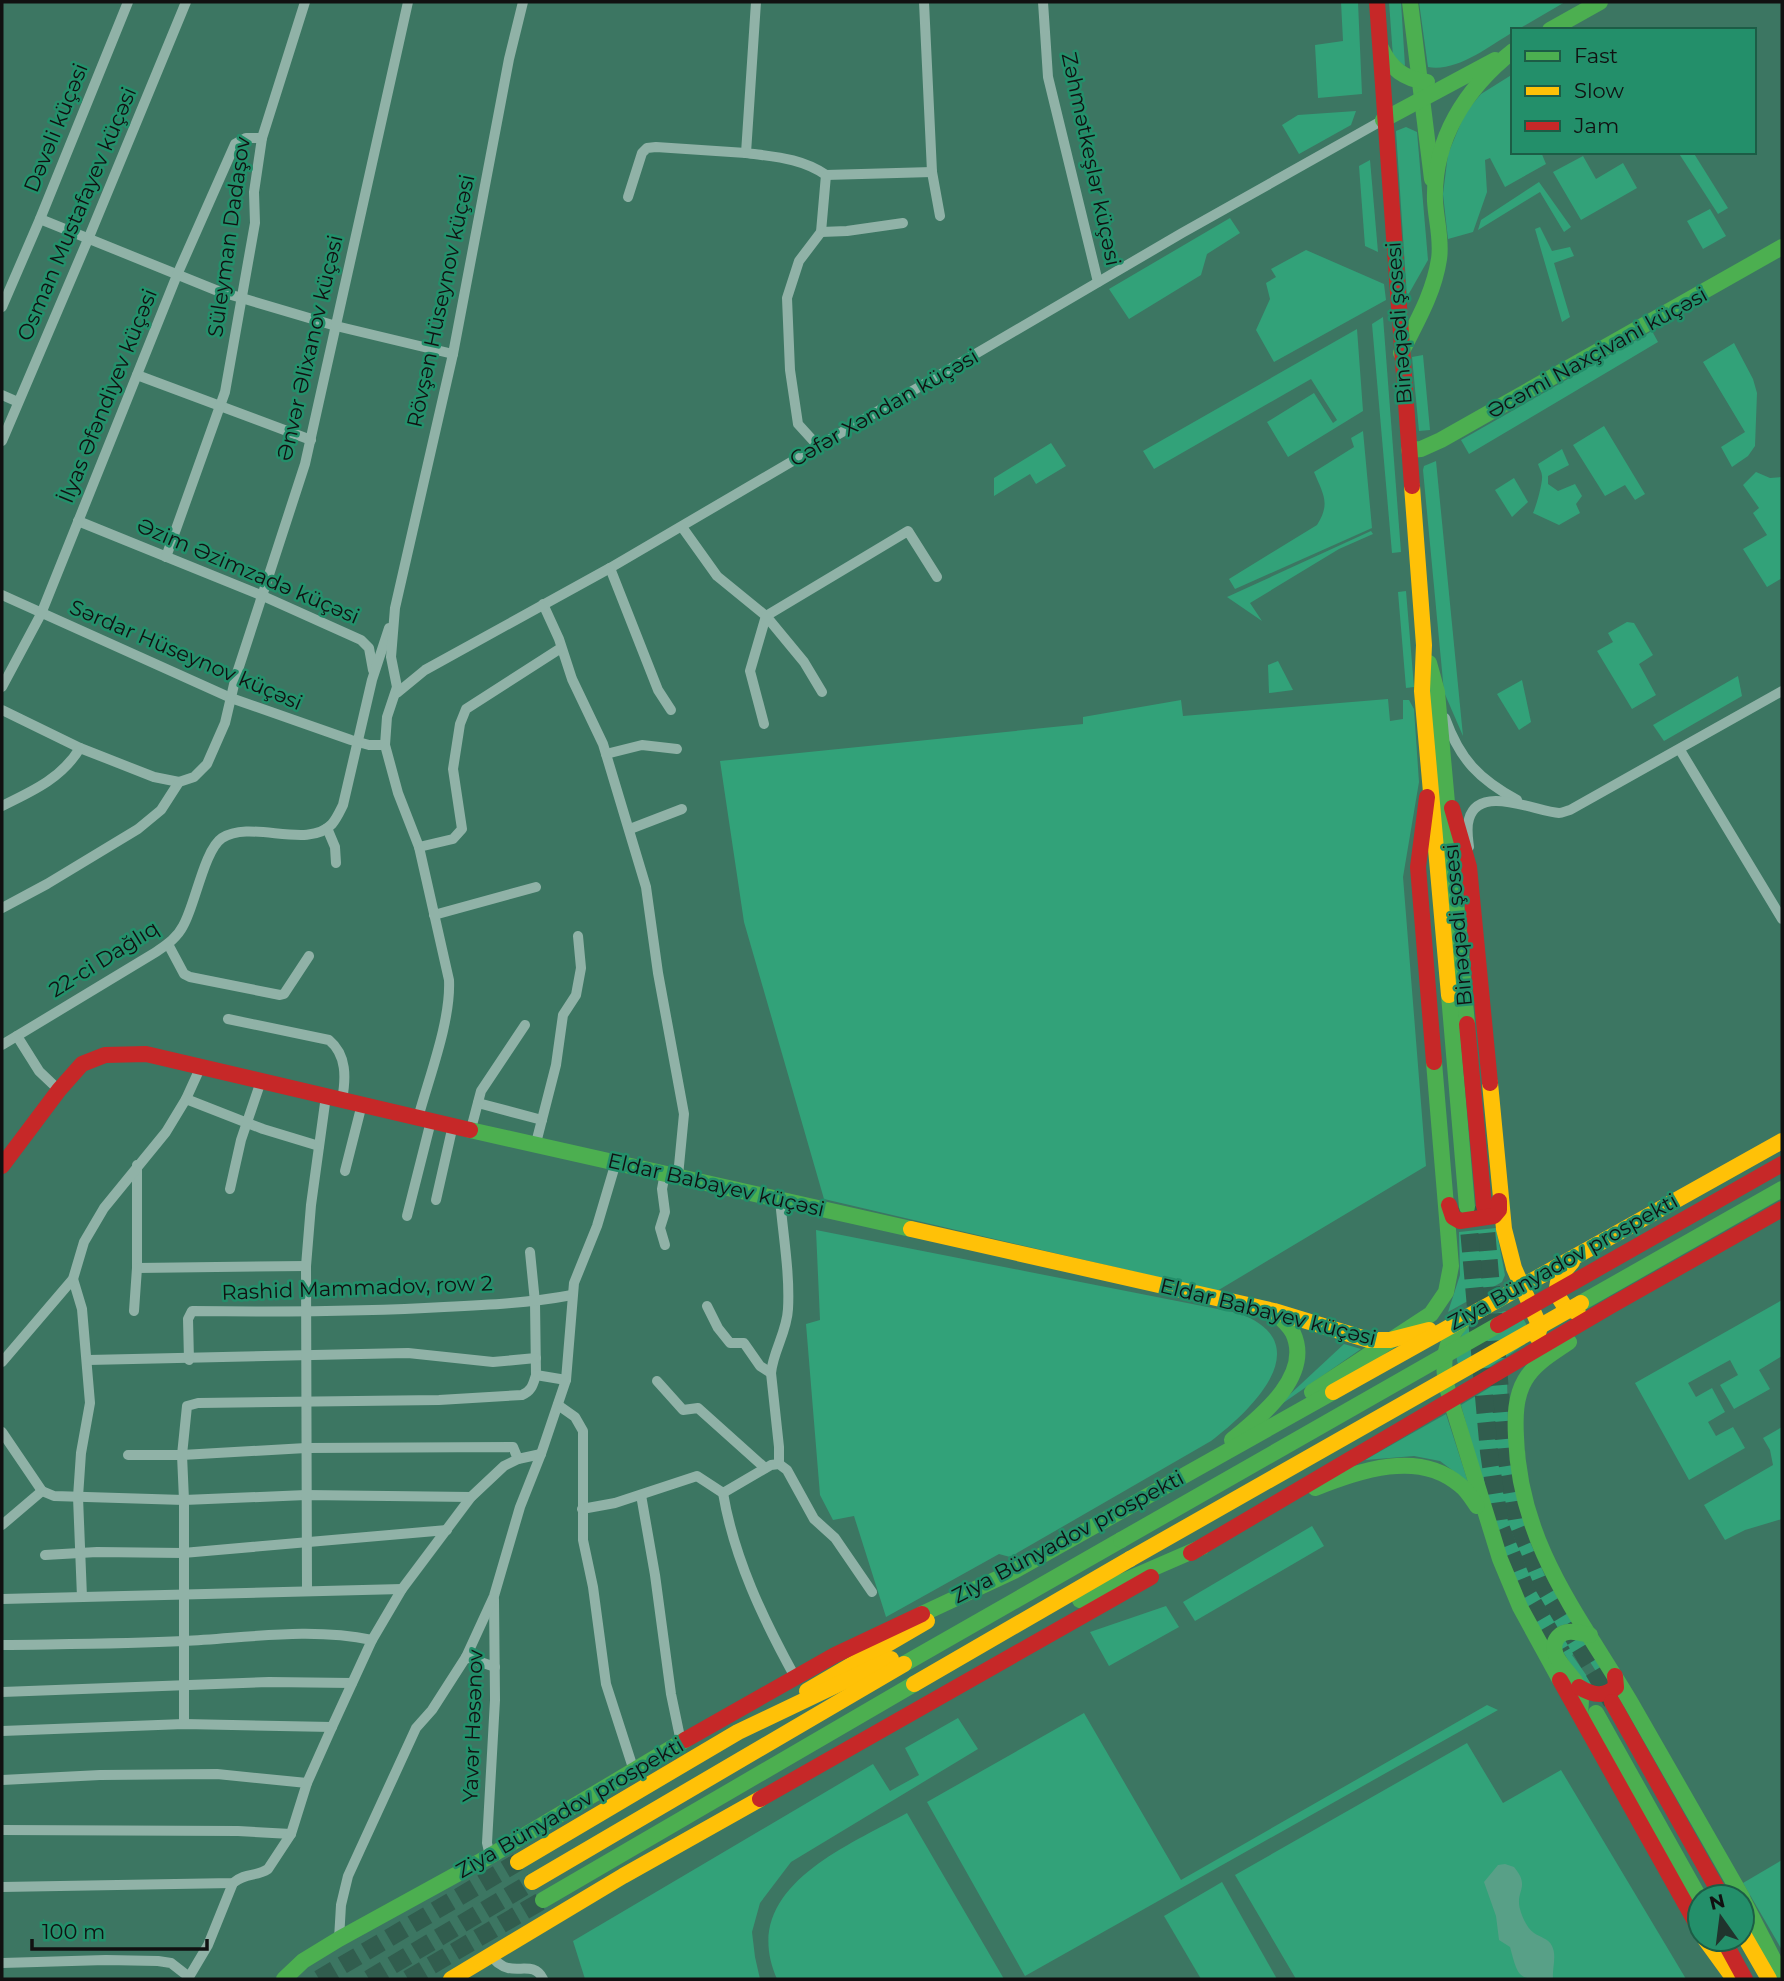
<svg xmlns="http://www.w3.org/2000/svg" width="1784" height="1981" viewBox="0 0 1784 1981" font-family="Montserrat,sans-serif">
<rect width="100%" height="100%" fill="#3c7662"/>
<g fill="#32a279">
<path d="M1341,2H1358L1362,94L1318,98L1315,45L1343,41Z"/>
<path d="M1389,2H1401L1405,66L1393,57Z"/>
<path d="M1419,2H1565L1517,30H1513V32C1488,47 1457,72 1428,67Z"/>
<path d="M1513,74V152H1541L1546,164L1505,187L1490,158L1485,160L1487,192L1473,232L1448,239L1443,194L1448,154L1465,113L1481,94Z"/>
<path d="M1356,111L1351,125L1299,154L1282,125L1298,115Z"/>
<path d="M1406,127L1417,132L1428,260L1407,297L1396,131Z"/>
<path d="M1678,152H1693L1728,208L1718,214Z"/>
<path d="M1583,156L1596,179L1623,163L1637,188L1581,220L1553,172Z"/>
<path d="M1370,160L1378,252L1365,246L1359,166Z"/>
<path d="M1539,182L1571,227L1564,232L1540,192L1478,230L1481,220Z"/>
<path d="M1710,209L1726,236L1703,249L1687,221Z"/>
<path d="M1230,218L1240,233L1207,254L1201,275L1129,319L1109,289Z"/>
<path d="M1540,227L1552,251L1570,247L1574,256L1554,263L1570,317L1562,322L1535,229Z"/>
<path d="M1306,250L1384,284L1386,300L1274,362L1256,330L1270,299L1266,283L1276,277L1271,269Z"/>
<path d="M1383,317L1401,552L1392,553L1372,324Z"/>
<path d="M1357,329L1363,411L1288,457L1267,422L1314,393L1333,423L1337,420L1311,379L1154,469L1143,451Z"/>
<path d="M1652,331L1658,342L1469,454L1461,440Z"/>
<path d="M1734,343L1753,379L1757,393L1755,446L1748,456L1732,467L1721,447L1745,432L1703,362Z"/>
<path d="M1423,355L1430,430L1419,431L1412,357Z"/>
<path d="M1604,426L1645,494L1635,500L1625,485L1605,496L1573,445Z"/>
<path d="M1363,431L1372,528L1235,589L1229,579L1317,525C1331,503 1323,494 1314,472L1354,447L1351,438Z"/>
<path d="M1051,443L1066,466L1036,484L1030,474L994,496V478Z"/>
<path d="M1562,449L1569,465L1548,476V484L1558,491L1575,484L1582,496L1576,504L1580,513L1559,525L1533,513C1536,507 1543,482 1542,476C1542,472 1539,468 1538,464Z"/>
<path d="M1436,461L1463,736L1444,692L1423,470L1424,466Z"/>
<path d="M1756,472L1770,478L1782,477V578L1767,587L1743,549L1767,535L1753,513L1759,508L1743,485Z"/>
<path d="M1514,478L1528,502L1512,517L1495,490Z"/>
<path d="M1371,531L1373,534L1339,549L1250,603L1262,621L1227,597Z"/>
<path d="M1406,591L1414,687L1406,688L1398,592Z"/>
<path d="M1627,622L1634,623L1653,655L1639,664L1656,695L1632,709L1597,651L1613,642L1608,633Z"/>
<path d="M1278,661L1293,690L1269,693L1268,665Z"/>
<path d="M1738,676L1742,696L1664,741L1653,725Z"/>
<path d="M1522,680L1531,722L1519,730L1497,694Z"/>
<path d="M1388,699L1390,721L1403,719V700H1409L1414,709L1419,782L1403,877L1426,1166L1217,1291L824,1199L744,922L720,761L1083,724V717L1181,700L1183,716Z"/>
<path d="M1496,1228L1505,1275L1502,1282L1448,1312L1460,1275L1459,1232Z"/>
<path d="M816,1230L1238,1313C1321,1343 1252,1410 1211,1441L1010,1557L999,1554L886,1617L854,1516L833,1520L820,1495L806,1324L820,1320Z"/>
<path d="M1782,1300V1356L1759,1370L1770,1389L1734,1409L1720,1385L1738,1375L1730,1360L1688,1383L1696,1397L1712,1388L1725,1412L1708,1422L1716,1436L1733,1427L1745,1448L1689,1480L1635,1383Z"/>
<path d="M1505,1311H1516C1543,1336 1520,1349 1497,1362C1490,1367 1481,1373 1472,1373C1447,1372 1457,1335 1469,1325C1479,1317 1493,1314 1505,1311Z"/>
<path d="M1344,1344L1361,1349L1273,1410Z"/>
<path d="M1507,1377L1508,1426L1530,1542L1546,1578L1574,1624C1560,1623 1552,1628 1548,1642L1529,1612L1500,1548L1461,1405Z"/>
<path d="M1446,1414L1468,1482L1440,1461L1414,1456L1365,1460Z"/>
<path d="M1782,1427V1519L1745,1530L1725,1540L1704,1505L1773,1465L1770,1450L1763,1438Z"/>
<path d="M1312,1526L1324,1546L1195,1621L1183,1602Z"/>
<path d="M1166,1606L1179,1627L1109,1666L1090,1632Z"/>
<path d="M1583,1638L1613,1685L1607,1689L1582,1649L1572,1655L1594,1686L1589,1688L1575,1672L1561,1648L1563,1640Z"/>
<path d="M1487,1705L1498,1710L1025,1976L927,1802L1084,1713L1181,1880Z"/>
<path d="M958,1718L978,1749L791,1862L760,1903L752,1932L755,1957L760,1979H585L573,1941L873,1764L890,1791L919,1775L905,1748Z"/>
<path d="M1467,1743L1503,1803L1561,1770L1686,1979H1296L1235,1875Z"/>
<path d="M907,1813L1004,1979H777C737,1889 846,1847 907,1813Z"/>
<path d="M1782,1860V1950L1743,1883Z"/>
<path d="M1222,1882L1277,1979H1201L1164,1916Z"/>
</g>
<path fill="#58a087" d="M1505,1864L1514,1867C1531,1887 1515,1891 1520,1909C1522,1917 1527,1928 1534,1933C1540,1937 1549,1939 1552,1946C1557,1956 1552,1968 1553,1979C1519,1979 1519,1981 1510,1947L1499,1940L1496,1916L1484,1882L1498,1865Z"/>
<g fill="none" stroke-linecap="round" stroke-linejoin="round">
<g stroke="#315d4e" stroke-width="18" stroke-dasharray="18 9" stroke-linecap="butt">
<path d="M1484,1206L1505,1449L1517,1521L1544,1587L1612,1702"/>
<path d="M1467,1207L1489,1452L1500,1526L1528,1594L1562,1653"/>
<path d="M319,1979L518,1862"/>
<path d="M369,1979L532,1882"/>
<path d="M408,1979L543,1900"/>
</g>
<g stroke="#90b2a7" stroke-width="10">
<path d="M756,2L746,153C775,157 801,158 826,175L821,232L799,261L787,298L790,370L798,424L818,446"/>
<path d="M924,2L932,172L940,216"/>
<path d="M1043,2L1048,77L1098,282"/>
<path d="M826,175L932,172"/>
<path d="M628,197L642,153L647,148L656,147L746,153"/>
<path d="M40,219L218,291L336,326L453,354"/>
<path d="M821,232L847,231L903,223"/>
<path d="M2,307L40,219L128,2"/>
<path d="M137,375L311,440"/>
<path d="M2,395L18,402"/>
<path d="M2,441L89,237L186,2"/>
<path d="M78,521L263,596L361,640L369,648L373,670"/>
<path d="M682,527L717,576L766,616L804,662L822,692"/>
<path d="M166,557L225,392L255,223L254,192L262,138L305,2"/>
<path d="M610,568L658,690L671,710"/>
<path d="M2,595L231,698L351,740L369,745H385"/>
<path d="M543,604L559,639L572,679L603,744L646,887L658,973L684,1114L678,1176"/>
<path d="M2,687L41,614L177,275L235,144L246,138H262"/>
<path d="M397,693L425,670L610,568L1182,233L1383,120"/>
<path d="M2,710L80,748L154,777L179,782"/>
<path d="M1445,718C1460,760 1479,779 1517,800"/>
<path d="M764,724L750,671L766,616L908,531L937,577"/>
<path d="M1680,750L1782,919"/>
<path d="M606,754L642,745L677,749"/>
<path d="M2,806C33,791 62,778 80,748"/>
<path d="M327,828L335,847L336,863"/>
<path d="M630,829L682,809"/>
<path d="M419,847L453,839L462,829L453,769L460,724L466,709L561,648"/>
<path d="M1469,847C1468,838 1466,828 1469,819C1479,783 1537,812 1559,813C1562,813 1566,811 1570,810L1782,691"/>
<path d="M2,908L47,884L138,829L161,810L179,782L194,777L207,764L225,723L236,676L305,464L408,2"/>
<path d="M434,915L536,887"/>
<path d="M168,944L184,974L190,977L280,995L284,994L309,956"/>
<path d="M228,1019L329,1040C347,1055 346,1078 342,1100"/>
<path d="M17,1036L39,1071L59,1090"/>
<path d="M2,1045L156,952C166,945 177,938 183,926C195,906 204,850 222,838C251,819 308,850 332,824C337,818 340,811 343,805L372,680L389,628"/>
<path d="M186,1099L263,1129L319,1146"/>
<path d="M478,1103L542,1120"/>
<path d="M418,1118C429,1077 451,1021 449,980L419,847L398,793L385,745L387,717L397,687L391,657L395,608L453,354L509,59L523,2"/>
<path d="M471,1129L481,1091L525,1025"/>
<path d="M536,1143L556,1065L563,1015L576,995L581,968L578,936"/>
<path d="M137,1165V1268L306,1266"/>
<path d="M345,1171L362,1104"/>
<path d="M230,1189L241,1140L261,1081"/>
<path d="M436,1200L453,1125"/>
<path d="M407,1216L431,1121"/>
<path d="M665,1245L660,1228L665,1212L662,1189L665,1173"/>
<path d="M530,1252L535,1302L536,1375L566,1380"/>
<path d="M73,1279L82,1309L90,1403L81,1453L78,1497L82,1597"/>
<path d="M707,1306L718,1328L730,1343H744L760,1366L771,1373"/>
<path d="M134,1311L137,1268"/>
<path d="M88,1360L408,1353L493,1362L536,1358"/>
<path d="M189,1360L188,1319L192,1311C276,1312 360,1312 444,1307C487,1305 530,1303 572,1295"/>
<path d="M2,1362L73,1279L84,1242L104,1208L166,1132L186,1099L201,1066"/>
<path d="M657,1381L683,1410L698,1408L765,1468"/>
<path d="M558,1405L575,1417L583,1431V1540L593,1587L606,1684L634,1771"/>
<path d="M2,1432L42,1491L54,1496L184,1500L306,1495L471,1497"/>
<path d="M128,1455H182L306,1448L513,1447L518,1459"/>
<path d="M779,1464V1447L771,1373C773,1351 787,1332 788,1309C790,1273 783,1235 780,1199"/>
<path d="M723,1493C734,1558 763,1619 795,1677"/>
<path d="M641,1495L655,1575L671,1694L681,1742"/>
<path d="M582,1509L615,1503L697,1476L723,1493L771,1465L779,1464L787,1470L814,1519L835,1538L872,1592"/>
<path d="M2,1525L42,1491"/>
<path d="M45,1555L97,1552L183,1553L447,1530"/>
<path d="M307,1591L306,1266L311,1205L326,1096"/>
<path d="M2,1599L402,1589"/>
<path d="M2,1645C63,1644 124,1644 184,1641C247,1638 310,1627 372,1640"/>
<path d="M466,1657L495,1667"/>
<path d="M2,1692L269,1682L352,1683"/>
<path d="M184,1724V1500L182,1455L187,1406L198,1403L439,1400L522,1395C532,1391 533,1384 536,1375"/>
<path d="M2,1731L184,1724L332,1727"/>
<path d="M2,1780L100,1775L217,1774L307,1783"/>
<path d="M2,1830L238,1831L291,1834"/>
<path d="M490,1856L487,1843L495,1700L494,1599"/>
<path d="M2,1887L233,1883C246,1872 256,1877 268,1869L291,1834L307,1783L332,1727L372,1640L402,1589L471,1497L504,1466L518,1459L541,1454"/>
<path d="M339,1939L341,1905L348,1876L359,1852L416,1728L432,1710L466,1657L494,1596L520,1507L541,1454L566,1380L574,1283L597,1226L616,1162"/>
<path d="M490,1955C495,1960 501,1967 508,1968C522,1971 535,1963 543,1979"/>
<path d="M2,1963L106,1960L158,1961L171,1963L189,1977L188,1979"/>
<path d="M189,1977L208,1945L233,1883"/>
</g>
<g stroke="#4caf50" stroke-width="16">
<path d="M1410,2L1432,179"/>
<path d="M1550,30L1600,2"/>
<path d="M1381,48C1391,69 1404,79 1427,82"/>
<path d="M1383,120L1495,60"/>
<path d="M1401,353C1416,323 1434,293 1439,259C1442,240 1436,220 1435,201C1433,139 1466,88 1513,51"/>
<path d="M1409,450L1421,449L1441,440L1782,247"/>
<path d="M1429,663L1437,692L1467,1024"/>
<path d="M1449,995L1467,1207"/>
<path d="M470,1130L911,1229"/>
<path d="M1462,1322C1443,1343 1441,1364 1448,1391L1500,1559L1520,1607L1560,1680"/>
<path d="M1569,1342C1553,1353 1535,1363 1525,1380C1515,1397 1515,1418 1516,1437C1520,1545 1578,1614 1631,1703C1668,1767 1705,1832 1742,1897"/>
<path d="M1312,1392L1431,1314L1446,1292L1451,1266L1434,1062"/>
<path d="M1232,1440C1260,1417 1313,1376 1293,1333C1289,1325 1282,1319 1275,1313"/>
<path d="M1315,1488C1360,1471 1418,1449 1460,1485C1467,1490 1472,1499 1477,1506"/>
<path d="M1080,1600L1202,1547"/>
<path d="M922,1614L1014,1571L1333,1392"/>
<path d="M904,1664L1121,1540"/>
<path d="M1596,1713L1700,1899"/>
<path d="M1580,1714C1581,1705 1582,1695 1578,1686C1572,1673 1544,1654 1558,1637C1566,1628 1580,1633 1590,1635"/>
<path d="M1742,1898L1782,1976"/>
<path d="M543,1900L914,1684"/>
<path d="M284,1979L303,1961L339,1939L490,1856L685,1740"/>
</g>
<g stroke="#ffc107" stroke-width="16">
<path d="M1412,486L1424,645L1422,691L1449,995"/>
<path d="M1490,1083L1504,1229L1514,1268L1540,1327L1537,1337"/>
<path d="M911,1229L1274,1311L1369,1340H1390L1429,1330"/>
<path d="M1572,1262L1559,1277L1556,1293L1565,1307L1578,1313"/>
<path d="M1333,1392L1782,1141"/>
<path d="M914,1684L1130,1559"/>
<path d="M807,1691L927,1621"/>
<path d="M518,1862L738,1732L891,1659"/>
<path d="M532,1882L904,1664"/>
<path d="M1742,1932L1769,1979"/>
<path d="M1705,1939L1734,1979"/>
<path d="M451,1979L623,1876L760,1799"/>
</g>
<g stroke="#c62828" stroke-width="16">
<path d="M1377,2L1412,486"/>
<path d="M1427,797L1418,867L1434,1062"/>
<path d="M1452,808L1469,867L1490,1083"/>
<path d="M1467,1024L1484,1206"/>
<path d="M2,1166L59,1090L82,1064L105,1055L146,1054L470,1130"/>
<path d="M1449,1205L1453,1217L1460,1221L1494,1216L1499,1210V1201"/>
<path d="M1191,1553L1612,1305L1782,1209"/>
<path d="M1560,1680L1700,1930"/>
<path d="M1579,1687C1592,1695 1604,1698 1616,1687L1615,1676"/>
<path d="M1612,1702L1722,1897"/>
<path d="M685,1740L835,1655L922,1614"/>
<path d="M760,1799L1151,1577"/>
<path d="M1723,1939L1745,1979"/>
</g>
<g stroke="#4caf50" stroke-width="16">
<path d="M1581,1303L1782,1189"/>
<path d="M1121,1540L1498,1325"/>
</g>
<path stroke="#ffc107" stroke-width="16" d="M1130,1559L1581,1303"/>
<path stroke="#c62828" stroke-width="16" d="M1498,1325L1782,1164"/>
</g>
<g text-anchor="middle" stroke-width="5" stroke-linejoin="round" paint-order="stroke">
<g font-size="21" fill="#111" stroke="#238f6a">
<text transform="translate(56 128) rotate(-68)" y="7">Dəvəli küçəsi</text>
<text transform="translate(1091 159) rotate(78)" y="7">Zəhmətkeşlər küçəsi</text>
<text transform="translate(77 214) rotate(-67)" y="7">Osman Mustafayev küçəsi</text>
<text transform="translate(229 237) rotate(-82)" y="7">Süleyman Dadaşov</text>
<text transform="translate(441 301) rotate(-78)" y="7">Rövşən Hüseynov küçəsi</text>
<text transform="translate(1399 323) rotate(-94)" y="7">Binəqədi şosesi</text>
<text transform="translate(310 348) rotate(-77)" y="7">Ənvər Əlixanov küçəsi</text>
<text transform="translate(1597 353) rotate(-29)" y="7">Əcəmi Naxçivani küçəsi</text>
<text transform="translate(108 396) rotate(-68)" y="7">İlyas Əfəndiyev küçəsi</text>
<text transform="translate(884 408) rotate(-30)" y="7">Cəfər Xəndan küçəsi</text>
<text transform="translate(248 571) rotate(23)" y="7">Əzim Əzimzadə küçəsi</text>
<text transform="translate(186 655) rotate(23)" y="7">Sərdar Hüseynov küçəsi</text>
<text transform="translate(1458 925) rotate(-95)" y="7">Binəqədi şosesi</text>
<text transform="translate(104 959) rotate(-32)" y="7">22-ci Dağlıq</text>
<text transform="translate(716 1185) rotate(13)" y="7">Eldar Babayev küçəsi</text>
<text transform="translate(1563 1262) rotate(-29)" y="7">Ziya Bünyadov prospekti</text>
<text transform="translate(357 1288) rotate(-2)" y="7">Rashid Mammadov, row 2</text>
<text transform="translate(1268 1312) rotate(14)" y="7">Eldar Babayev küçəsi</text>
<text transform="translate(1068 1537) rotate(-28)" y="7">Ziya Bünyadov prospekti</text>
<text transform="translate(473 1726) rotate(-88)" y="7">Yavər Həsənov</text>
<text transform="translate(570 1808) rotate(-30)" y="7">Ziya Bünyadov prospekti</text>
</g>
</g>
<rect width="1784" height="1981" fill="none" stroke="#111111" stroke-width="7"/>
<rect x="1511" y="28" width="245" height="126" fill="#238f6a" stroke="#1c5d46" stroke-width="2"/>
<rect x="1525" y="51" width="35" height="10" fill="#4caf50" stroke="#1c5d46" stroke-width="2"/>
<text x="1574" y="63" font-size="21" fill="#111111">Fast</text>
<rect x="1525" y="86" width="35" height="10" fill="#ffc107" stroke="#1c5d46" stroke-width="2"/>
<text x="1574" y="98" font-size="21" fill="#111111">Slow</text>
<rect x="1525" y="121" width="35" height="10" fill="#c62828" stroke="#1c5d46" stroke-width="2"/>
<text x="1574" y="133" font-size="21" fill="#111111">Jam</text>
<g transform="translate(1721 1918) rotate(346)"><circle r="33" fill="#238f6a" stroke="#1c5d46" stroke-width="2"/>
<path d="M0-5L12 26L0 18L-12 26Z" fill="#20342d"/>
<text y="-10" font-size="19" font-weight="bold" text-anchor="middle" fill="#111111">N</text>
</g>
<path d="M32 1939v10h175v-10" fill="none" stroke="#111111" stroke-width="3.5"/>
<text x="42" y="1939" font-size="21" fill="#111111" stroke="#238f6a" stroke-width="5" paint-order="stroke">100 m</text>
</svg>
